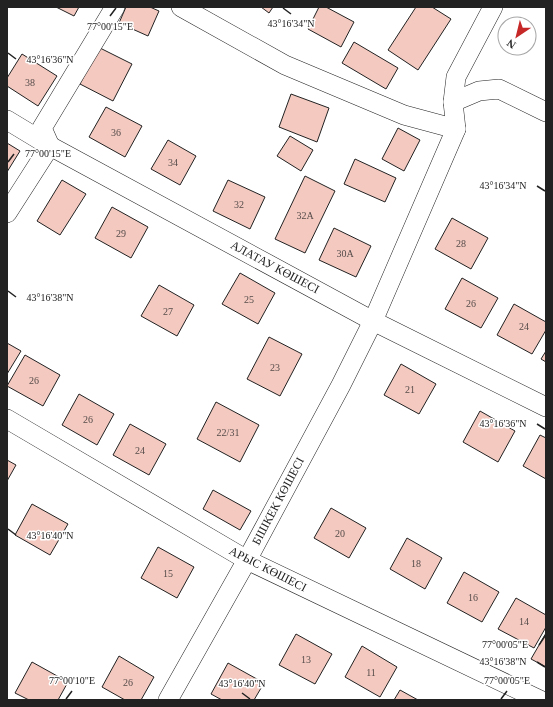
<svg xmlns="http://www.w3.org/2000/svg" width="553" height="707" viewBox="0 0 553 707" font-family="Georgia,serif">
<rect width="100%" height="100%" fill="#fff"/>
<g fill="#f3c9c0" stroke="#222">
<path d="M56,7H79L74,16Z"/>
<path d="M126,7H150L159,11L148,36L119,23Z"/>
<path d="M261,7H273L269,13Z"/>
<path d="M319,7H326L354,22L341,47L308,29Z"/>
<path d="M416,7H432L451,19L418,70L388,50Z"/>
<path d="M354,42L398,68L386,89L342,63Z"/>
<path d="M98,47L132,64L113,101L80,84Z"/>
<path d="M22,54L57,76L38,106L7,86V78Z"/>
<path d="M291,94L329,108L317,142L279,127Z"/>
<path d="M106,107L142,126L125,157L89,137Z"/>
<path d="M398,128L420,140L404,171L382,159Z"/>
<path d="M290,136L313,150L301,171L277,156Z"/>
<path d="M168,140L196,156L180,185L151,169Z"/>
<path d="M7,143L20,151L7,172Z"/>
<path d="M355,159L396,178L385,202L344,184Z"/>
<path d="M305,176L335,191L305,253L275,239Z"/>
<path d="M62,180L86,194L60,235L37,221Z"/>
<path d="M228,180L265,197L250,229L213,211Z"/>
<path d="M112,207L148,227L131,258L95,238Z"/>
<path d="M452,218L488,238L471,269L435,249Z"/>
<path d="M334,228L371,246L356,277L319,260Z"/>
<path d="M240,273L275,293L258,324L222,304Z"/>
<path d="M462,278L498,298L481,328L445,309Z"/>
<path d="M159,285L194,305L177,336L141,316Z"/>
<path d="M514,304L546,322V330L532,354L497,335Z"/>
<path d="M269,337L302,354L280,396L247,379Z"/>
<path d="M7,343L21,351L7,374Z"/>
<path d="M546,351V362L541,359Z"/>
<path d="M25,355L60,375L43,406L7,386Z"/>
<path d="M401,364L436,384L419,414L384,395Z"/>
<path d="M79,394L114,414L97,445L62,425Z"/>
<path d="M216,402L259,425L240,462L197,439Z"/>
<path d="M480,411L515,431L498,462L463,442Z"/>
<path d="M130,424L166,444L149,475L113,455Z"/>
<path d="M540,435L546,438V479L523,466Z"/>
<path d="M7,460L16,465L7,481Z"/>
<path d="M213,490L251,511L240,530L203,509Z"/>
<path d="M32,504L68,524L50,555L15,535Z"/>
<path d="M331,508L366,528L349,558L314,538Z"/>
<path d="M407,538L442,558L425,589L390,569Z"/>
<path d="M158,547L194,567L177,598L141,578Z"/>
<path d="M464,572L499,592L482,622L447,603Z"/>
<path d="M516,598L546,615V627L534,648L498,629Z"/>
<path d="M546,633V667L531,659Z"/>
<path d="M296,634L332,654L315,684L279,665Z"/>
<path d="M362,646L397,667L380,697L345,677Z"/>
<path d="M119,656L154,677L141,700H125L102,687Z"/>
<path d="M32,662L68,682L58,700H29L15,693Z"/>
<path d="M228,663L264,683L254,700H222L211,694Z"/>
<path d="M400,690L418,700H394Z"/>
</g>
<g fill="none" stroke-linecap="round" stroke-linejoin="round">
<defs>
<g id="minor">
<path d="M181,7L285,65L404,115L456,129"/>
<path d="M453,102L479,91L499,89L546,112"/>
<path d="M7,120L50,146L373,321L546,407"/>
<path d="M7,213L50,146L42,128L115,7"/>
<path d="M7,419L247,560L540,700"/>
<path d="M168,700L247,560L341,385L373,321L456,129L453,102L456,77L493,7"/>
</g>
</defs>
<use href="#minor" stroke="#222" stroke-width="20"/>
<use href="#minor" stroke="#fff" stroke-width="19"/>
</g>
<path fill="none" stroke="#222" stroke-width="1.5" d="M283,8L291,14M110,16L116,8M8,53L16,59M8,162L14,154M537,186L545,191M8,291L16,297M537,424L545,429M8,529L16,535M539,645L545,636M537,662L545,667M242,693L250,699M66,699L72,691M501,699L507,691"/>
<g text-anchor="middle" stroke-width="3" stroke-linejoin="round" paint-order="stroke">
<g font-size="10" fill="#564c4a">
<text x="30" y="86">38</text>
<text x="116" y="136">36</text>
<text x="173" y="166">34</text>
<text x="239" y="208">32</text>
<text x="305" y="219">32А</text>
<text x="121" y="237">29</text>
<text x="461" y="247">28</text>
<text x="345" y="257">30А</text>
<text x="249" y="303">25</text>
<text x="471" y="307">26</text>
<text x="168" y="315">27</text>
<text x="524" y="330">24</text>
<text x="275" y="371">23</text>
<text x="34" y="384">26</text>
<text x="410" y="393">21</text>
<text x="88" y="423">26</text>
<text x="228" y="436">22/31</text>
<text x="140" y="454">24</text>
<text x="340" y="537">20</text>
<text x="416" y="567">18</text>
<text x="168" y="577">15</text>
<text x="473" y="601">16</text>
<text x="524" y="625">14</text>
<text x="306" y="663">13</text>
<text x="371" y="676">11</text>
<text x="128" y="686">26</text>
</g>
<g font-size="12" fill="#222" stroke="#fff">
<text transform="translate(275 267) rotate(28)" y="4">АЛАТАУ КӨШЕСІ</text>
<text transform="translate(278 501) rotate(-62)" y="4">БІШКЕК КӨШЕСІ</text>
<text transform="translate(268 569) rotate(27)" y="4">АРЫС КӨШЕСІ</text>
</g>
</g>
<g font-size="10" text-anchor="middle" fill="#222" stroke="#fff" stroke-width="3" stroke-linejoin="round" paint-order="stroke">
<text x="291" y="27">43°16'34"N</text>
<text x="110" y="30">77°00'15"E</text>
<text x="50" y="63">43°16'36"N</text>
<text x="48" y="157">77°00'15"E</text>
<text x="503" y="189">43°16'34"N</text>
<text x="50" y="301">43°16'38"N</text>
<text x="503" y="427">43°16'36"N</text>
<text x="50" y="539">43°16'40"N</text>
<text x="505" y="648">77°00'05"E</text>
<text x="503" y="665">43°16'38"N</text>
<text x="72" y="684">77°00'10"E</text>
<text x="507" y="684">77°00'05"E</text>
<text x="242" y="687">43°16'40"N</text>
</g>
<rect width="553" height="707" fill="none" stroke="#222222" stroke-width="16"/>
<g transform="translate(517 36) rotate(215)"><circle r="19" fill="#ffffff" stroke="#a7a7a7"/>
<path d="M0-3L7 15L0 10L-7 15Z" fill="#c62828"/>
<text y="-6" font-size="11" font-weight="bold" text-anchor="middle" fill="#222222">N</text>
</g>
</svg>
